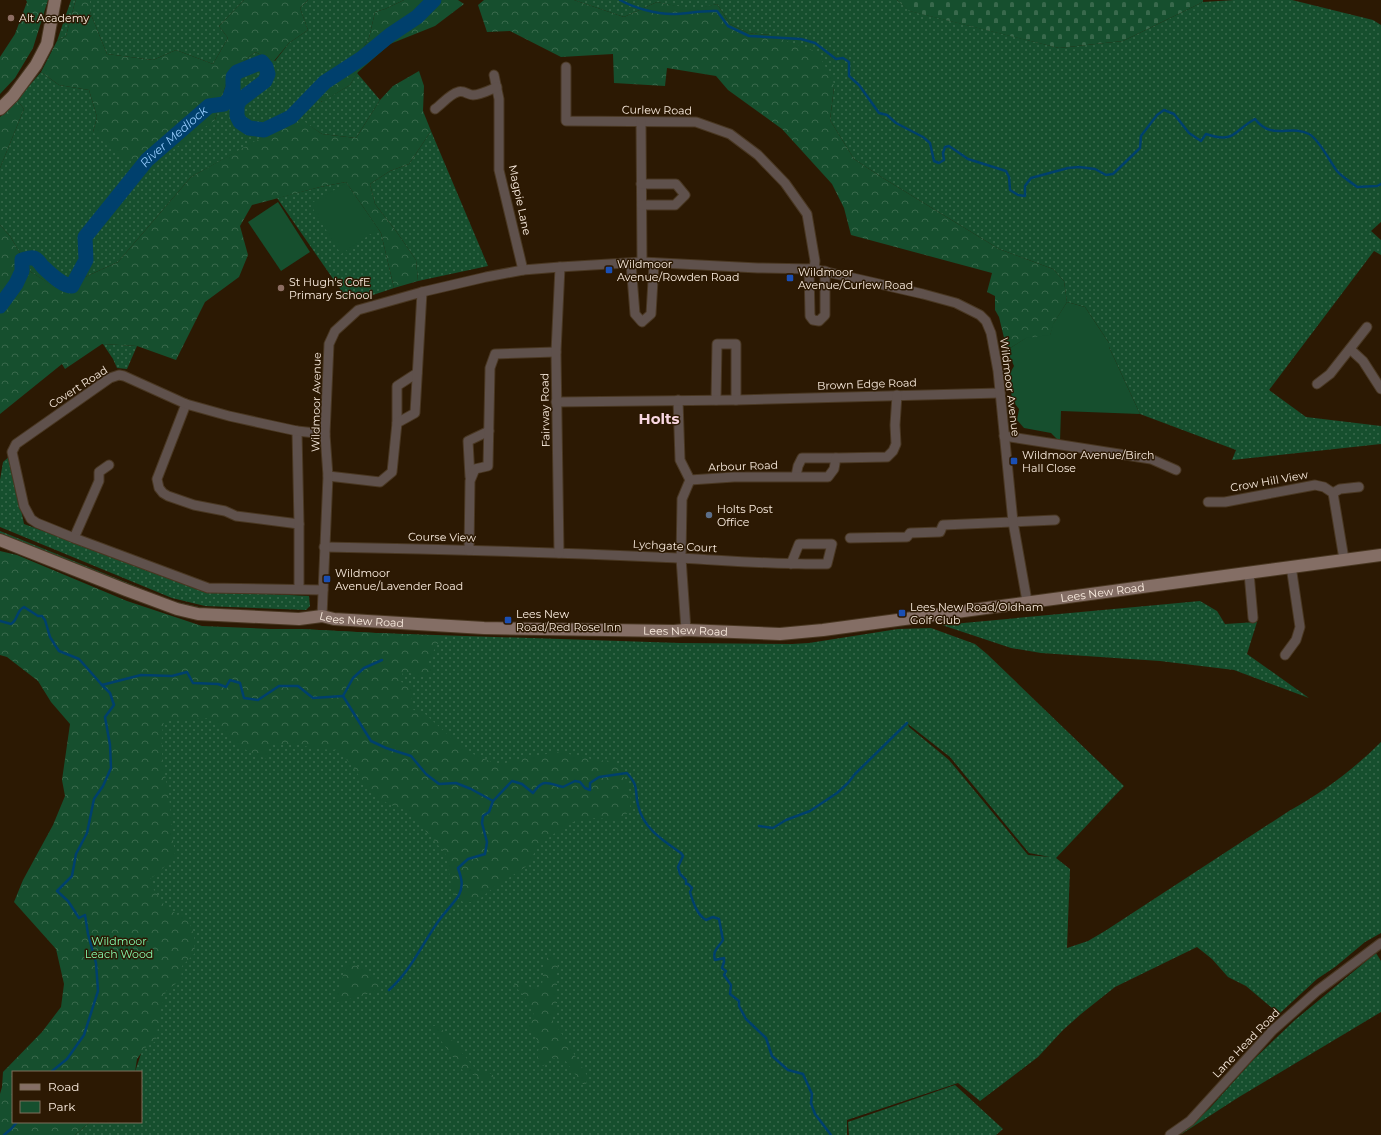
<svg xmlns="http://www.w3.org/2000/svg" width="1381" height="1135" viewBox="0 0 1381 1135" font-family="Montserrat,sans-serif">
<defs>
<pattern id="grass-dots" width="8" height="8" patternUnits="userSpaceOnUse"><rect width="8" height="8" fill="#164f2e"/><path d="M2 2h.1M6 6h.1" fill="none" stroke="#39694c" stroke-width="1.8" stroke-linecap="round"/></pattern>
<pattern id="forest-crowns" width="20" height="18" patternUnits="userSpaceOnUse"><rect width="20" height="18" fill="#164f2e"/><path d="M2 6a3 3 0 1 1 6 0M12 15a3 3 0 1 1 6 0" fill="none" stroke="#39694c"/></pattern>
<pattern id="cemetery-stones" width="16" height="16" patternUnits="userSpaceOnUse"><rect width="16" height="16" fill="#164f2e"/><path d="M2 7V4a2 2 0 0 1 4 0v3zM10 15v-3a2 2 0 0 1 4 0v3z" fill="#39694c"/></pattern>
</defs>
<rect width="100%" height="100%" fill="#2c1903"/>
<g fill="url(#grass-dots)" fill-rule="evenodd">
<path d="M71,0H76L75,2L66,36L57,41Z"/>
<path d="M90,0H244L219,26L228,38L213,64L176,50L153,60L107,54L90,12Z"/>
<path d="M308,0H404L385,9L375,12L369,38L363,49L327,76L321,102L350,85L357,73L380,100L356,138L322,134L298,118L191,177L118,262L85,277L68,296L31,272L10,236L0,225V168L24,109L17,100L41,72L59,85L89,90L97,117L93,132L215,120L229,74L255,52L275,61L289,43L308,30L300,8Z"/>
<path d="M574,0H897L910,11L1059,48L1123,41L1203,2L1234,0H1292L1373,20L1381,25V222L1371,231L1381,240V255L1374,251L1269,390L1306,417L1381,426V444L1232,460L1236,450L1140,414L1109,347V343L1085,307L1067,302L1064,281L1053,269L999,249L883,178L854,159L830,120L834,87L771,35L748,33L730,24L717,4L693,10L657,2L624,17Z"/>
<path d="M431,131L488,266L418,281L416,260L396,231L375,204L370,184L390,171L409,164Z"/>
<path d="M346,182L381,233L394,288L361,299L353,296L347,299L277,198L320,187Z"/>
<path d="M103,344L137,346L127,369L117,368L113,359Z"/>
<path d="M10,456L24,524L207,591L309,596L310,606L306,610L205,606L172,598L0,527V480L3,462Z"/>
<path d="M0,531L172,601L203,608L295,613V614L203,610L172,603L0,533Z"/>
<path d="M1200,601L1217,611L1225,624L1257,622L1247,654L1309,698L1234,670L1160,661L1041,653L1011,648L942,625Z"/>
<path d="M931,628L975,644L987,654L1124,786L1056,858L1070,869L1067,948L1088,941L1105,931L1289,811C1322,793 1354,769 1381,742V933L1365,942L1335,967L1317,979L1279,1014L1246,986L1228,977L1212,959L1197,947L1115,987L1081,1014L1063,1030L1038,1057L980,1101L958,1083L847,1120V1135H75L90,1122H141V1072H135L150,1026L143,888L153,719L271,629H300L376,633L680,643L792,644L809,643L898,629ZM908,724L950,757L1029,853L1050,857L1028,855L949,760L909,727Z"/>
<path d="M1376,953L1381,961V1012L1239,1097L1180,1135L1210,1108L1254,1059L1295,1020Z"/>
<path d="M955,1085L1003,1129L996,1135H849L848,1122Z"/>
</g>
<g fill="url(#forest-crowns)">
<path d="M26,0H48L33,48L15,78L0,94V57L15,34L27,2Z"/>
<path d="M76,0H90V12L107,54L153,60L176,50L213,64L228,38L219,26L244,0H308L300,8L308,30L289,43L274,61L255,52L229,74L215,120L160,159H121L93,132L97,117L89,90L59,85L41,72L57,41L66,36L75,2Z"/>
<path d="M404,0H458L464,4L435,26L390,44L358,72L350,85L322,102L316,96L327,76L363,49L369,38L375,12L385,9Z"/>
<path d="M484,0H574L624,17L657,2L693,9L717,4L730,24L748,33L771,35L817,52L833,80L834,87L830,120L854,159L883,178L999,249L1053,269L1064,281L1067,302L1054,323L1050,336L1025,339L1007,350L999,317L995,310V296L987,292L992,273L851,235L844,208L832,184L782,129L728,90L716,76L667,68L665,86L614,83L613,54L561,57L510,31L487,32L478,5Z"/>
<path d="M419,71L424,86L423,111L431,131L409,164L390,171L370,184L375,204L396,231L416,260L418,281L394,288L381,233L346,182L320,187L252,205L240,226L248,255L239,277L205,302L176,360L137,346L102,344L65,369L62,364L0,414V225L10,236L31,272L68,295L85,277L118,262L191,177L298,117L322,134L356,138L380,100L393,86Z"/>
<path d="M17,100L24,109L0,168V117Z"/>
<path d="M0,551L17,555L127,601L202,626L271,629H300L376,633L442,636L428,661L434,671L427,678L403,671L401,682L412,685L411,709L424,713L466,751L499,765L526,757L560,752L595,760L613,761C622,773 636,795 629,810C627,815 621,818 617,820L596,818L577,820L552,835L537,848L527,866L493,888L476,902H463L452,892L449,871L445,853L408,811L388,804L368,788L352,766L339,750L316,749L297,744H272L268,750L267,759C241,751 229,738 212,718L164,721C158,751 165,769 169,798C172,817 172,836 175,855L163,868L148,881L167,909L188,919L194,935L195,953L182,966L181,980L166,991L160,1013L156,1041L145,1048L137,1059L135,1072H13V1122H90L75,1135H0V1094L2,1087L3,1072L42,1032L61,1007L64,984L56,949L14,902L23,880L53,825L65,796L62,780L70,724L51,702L38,681L7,657L0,655Z"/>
<path d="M552,955L558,960L557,975V1006L552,1019C565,1038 576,1058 588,1077L586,1084H582L565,1060L550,1058L543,1066L536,1061L540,1043L525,1025L532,1020L534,1011L526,999L513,983H524L533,989L542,985L545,959Z"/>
<path d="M348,962L367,971L383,984C378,994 348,999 337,1002L335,998Z"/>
<path d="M433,1026H437L446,1033L471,1064L478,1071L488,1072L494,1076L490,1081L463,1071L434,1031Z"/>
</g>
<path fill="url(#cemetery-stones)" d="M897,0H1203V2L1123,41L1059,48L909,11Z"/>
<g fill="#164f2e">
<path d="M346,183L378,229L341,254L310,204Z"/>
<path d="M278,202L310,252L281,271L248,222Z"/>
<path d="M1067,302L1085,307L1109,343V347L1140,414L1061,411L1060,442L1051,433L1024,428L1017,420L1019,409L1012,400L1009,375L1014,366L1007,350L1026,338L1050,335L1053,324Z"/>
</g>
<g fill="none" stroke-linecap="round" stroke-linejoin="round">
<g stroke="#00406d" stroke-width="2.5">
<path d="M620,0C634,8 656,14 672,14C687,14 702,10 717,11L728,26L749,36L801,39L815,43L836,59L843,58L849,62V76L859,85L879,113L887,115L896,123L923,137L930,143L934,161L939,163L944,160L943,153L945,147L949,146L968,159L1006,171L1009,177L1010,190L1018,195L1025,196V186L1031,178L1068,168L1079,167L1095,169L1106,175L1113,174L1140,148L1141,136L1157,115L1164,110L1174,114L1189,133L1201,141L1206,134C1235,144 1233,131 1255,119C1272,141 1290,124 1309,134C1319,139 1330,162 1337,171C1342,177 1351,182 1357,187L1377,186L1381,184"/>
<path d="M0,621L11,624C18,620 16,611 24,607L38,616H42L45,620L50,637L55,645L59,651L79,659L102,685L141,675L172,676L187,672L193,683L218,684L226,687L230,680L240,683L244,698L258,700L279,686H298L313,698L343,696L371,741L386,748L411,756L426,774L439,784L456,783L471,789L493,801"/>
<path d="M343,696L353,678L364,668L382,660"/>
<path d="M759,826L773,828L786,820L810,811L837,793L848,783L855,774L907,723"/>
<path d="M389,990C411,971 423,942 440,919C446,911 454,903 459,895C464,885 461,877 458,868L468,859L485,854L487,842L482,823L483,816L489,812L493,801L512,781L522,784L533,793C543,778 547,783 563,787L575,781L580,782L585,788L590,790V783L599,777L627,773C640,788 634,789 638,805C643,828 662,840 681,853L683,856L678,867L680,874L686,880V884H688L692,888L690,892C693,902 697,915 706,920L713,917L719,919L723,940C719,947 712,950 715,960L724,958V962L722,968L726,971L724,975L731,985L730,994L739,1001V1006L746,1019L766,1038L772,1056L788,1070L803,1074L812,1094L811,1103L815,1114L831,1135"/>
<path d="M51,1072L67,1059L84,1035L98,991L96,963L88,934L85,915L79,918L68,901L57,891L72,876L76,854L87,833L94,799L103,786L111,768L110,745L105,717L114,705L110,693L102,685"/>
<path d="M4,1135L11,1129L17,1122"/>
</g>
<path stroke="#00406d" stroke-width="15" id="s1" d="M0,306L16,284L22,271V260C26,259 30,257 34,258C39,260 40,264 43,267C51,274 62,286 72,286L86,260L85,237L147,160L209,106L224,104L229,99L233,88V77L237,72L262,62L266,67L268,74L265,81L240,100L237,106V116L240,122L249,128L264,130L291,117L325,82L362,58L390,35L417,17L434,0"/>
<defs>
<g id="street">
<path d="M566,67V121L696,122L730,134L758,155L785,183L807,214L815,261L814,269"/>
<path d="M494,75L499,99V170L523,270"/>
<path d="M435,109C442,104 450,94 458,92C464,90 468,95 473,95C480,95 490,90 497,87"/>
<path d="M641,122L642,262"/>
<path d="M641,184H676L685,195L675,205H642"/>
<path d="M631,264L635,314L642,322L651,314L654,263"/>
<path d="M809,269L810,316L813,320L819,321L825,315V271"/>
<path d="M1350,349L1363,361L1381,389"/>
<path d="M1317,384L1330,374L1367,327"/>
<path d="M678,400L680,460L690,480L682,499L681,558L686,630"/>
<path d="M716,400L717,344H736V400"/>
<path d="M556,402L736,400L1000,393"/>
<path d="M186,404L157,479L159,488L163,493L168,496L194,505L225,511L236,516L299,524"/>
<path d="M397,423V386L417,373"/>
<path d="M297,431L299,524V589"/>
<path d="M1004,436L1151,459L1176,470"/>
<path d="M328,476L380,482L392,472L397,423L415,413L422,292"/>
<path d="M796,476L798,466L802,458H836"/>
<path d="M470,477L468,441L489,431"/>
<path d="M690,480L734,477H828L834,469L836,458L887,457L893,451L896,444L895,425L897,395"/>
<path d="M1333,493L1340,489L1359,487"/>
<path d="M1208,502H1225L1315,485L1324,487L1333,493L1344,559"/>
<path d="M74,538L99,481V472L109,465"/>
<path d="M850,538L907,537L910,533L940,532L943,525L1055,520"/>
<path d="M324,547C434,549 544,552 655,557C712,559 770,565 827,564L832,544H799L791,564"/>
<path d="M469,550L470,481L475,469L488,466L490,368L495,354L556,352"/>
<path d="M559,553L556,352L560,267"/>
<path d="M1249,573L1253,618"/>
<path d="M323,590L208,588L74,538L37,523L31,519L24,506L12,452L16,444L110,378L119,375L124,376L186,404L229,416L274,426L297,431L325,434"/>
<path d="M322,616L328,476L325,434L329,344L335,331L358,310L422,292L486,277L523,270L560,267L642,262L758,268L814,269L923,294L956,303L980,315L986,321L991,333L998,371L1013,522L1027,601"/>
<path d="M1285,655L1296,640L1300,627L1291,566"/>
<path d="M1170,1135L1190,1121L1272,1031L1317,991L1381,943"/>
</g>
<g id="secondary">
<path d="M0,109L13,96L36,65L47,44L55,0"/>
<path id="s2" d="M0,540L126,590L177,609L198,614L299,619L322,616L334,619L484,628L674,631L686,630L780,634L823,630L1381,555"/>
</g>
</defs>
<use href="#street" stroke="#493722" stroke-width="11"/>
<use href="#secondary" stroke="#493722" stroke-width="14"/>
<use href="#street" stroke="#5f514c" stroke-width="9"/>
<use href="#secondary" stroke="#846e65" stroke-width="12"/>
</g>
<g fill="#8d6e63" stroke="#2c1903" stroke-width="1.5">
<circle cx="11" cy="18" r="4"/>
<circle cx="281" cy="288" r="4"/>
</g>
<g fill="#1a4fb4" stroke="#2c1903" stroke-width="1.5">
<rect x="605" y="266" width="8" height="8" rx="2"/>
<rect x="786" y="274" width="8" height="8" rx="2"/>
<rect x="1010" y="457" width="8" height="8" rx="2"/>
<rect x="323" y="575" width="8" height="8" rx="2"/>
<rect x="898" y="609" width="8" height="8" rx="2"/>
<rect x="504" y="616" width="8" height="8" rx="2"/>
</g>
<circle fill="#5c6f8a" stroke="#2c1903" stroke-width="1.5" cx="709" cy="515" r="4"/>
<g text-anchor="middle" stroke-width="3" stroke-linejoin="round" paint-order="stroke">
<g font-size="11" fill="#fbede0" stroke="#2c1903" text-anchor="start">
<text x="19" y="22">Alt Academy</text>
<text x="617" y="268">Wildmoor<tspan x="617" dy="13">Avenue/Rowden Road</tspan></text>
<text x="798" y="276">Wildmoor<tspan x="798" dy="13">Avenue/Curlew Road</tspan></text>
<text x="289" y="286">St Hugh's CofE<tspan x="289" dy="13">Primary School</tspan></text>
<text x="1022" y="459">Wildmoor Avenue/Birch<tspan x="1022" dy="13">Hall Close</tspan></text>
<text x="717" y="513">Holts Post<tspan x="717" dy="13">Office</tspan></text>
<text x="335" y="577">Wildmoor<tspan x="335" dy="13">Avenue/Lavender Road</tspan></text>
<text x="910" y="611">Lees New Road/Oldham<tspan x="910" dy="13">Golf Club</tspan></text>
<text x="516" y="618">Lees New<tspan x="516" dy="13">Road/Red Rose Inn</tspan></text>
</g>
<g font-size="11" fill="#fbede0" stroke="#2c1903">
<text transform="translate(657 110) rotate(1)" y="4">Curlew Road</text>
<text transform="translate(520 200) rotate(78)" y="4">Magpie Lane</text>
<text transform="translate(867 384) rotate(-2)" y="4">Brown Edge Road</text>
<text transform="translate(78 387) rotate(-33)" y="4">Covert Road</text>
<text transform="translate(1010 387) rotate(83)" y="4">Wildmoor Avenue</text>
<text transform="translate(316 402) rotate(-89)" y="4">Wildmoor Avenue</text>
<text transform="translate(545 410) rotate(-91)" y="4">Fairway Road</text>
<text transform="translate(743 466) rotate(-2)" y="4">Arbour Road</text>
<text transform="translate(1269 481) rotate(-10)" y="4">Crow Hill View</text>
<text transform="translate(442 537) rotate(1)" y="4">Course View</text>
<text transform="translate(675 546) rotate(3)" y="4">Lychgate Court</text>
<text dy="4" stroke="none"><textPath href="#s2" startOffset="1120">Lees New Road</textPath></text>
<text dy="4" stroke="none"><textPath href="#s2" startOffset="376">Lees New Road</textPath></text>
<text dy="4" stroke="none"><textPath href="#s2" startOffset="700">Lees New Road</textPath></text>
<text transform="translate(1246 1043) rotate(-46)" y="4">Lane Head Road</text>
</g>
<g font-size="11" fill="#84fcb0" stroke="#2c1903">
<text x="119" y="945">Wildmoor<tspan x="119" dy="13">Leach Wood</tspan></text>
</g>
<g font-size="12" font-style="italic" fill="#91c7f9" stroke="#2c1903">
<text dy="4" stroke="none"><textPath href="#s1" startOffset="300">River Medlock</textPath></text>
</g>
<g font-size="15" font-weight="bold" fill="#f9d7e2" stroke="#2c1903">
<text x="659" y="424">Holts</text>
</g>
</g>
<rect x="12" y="1071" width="130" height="52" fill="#2c1903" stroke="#7f6e5b"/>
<rect x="20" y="1084" width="20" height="6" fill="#846e65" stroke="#7f6e5b"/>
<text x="48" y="1091" font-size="12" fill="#fbede0">Road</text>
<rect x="20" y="1101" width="20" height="12" fill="#164f2e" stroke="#7f6e5b"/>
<text x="48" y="1111" font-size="12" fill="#fbede0">Park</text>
</svg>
